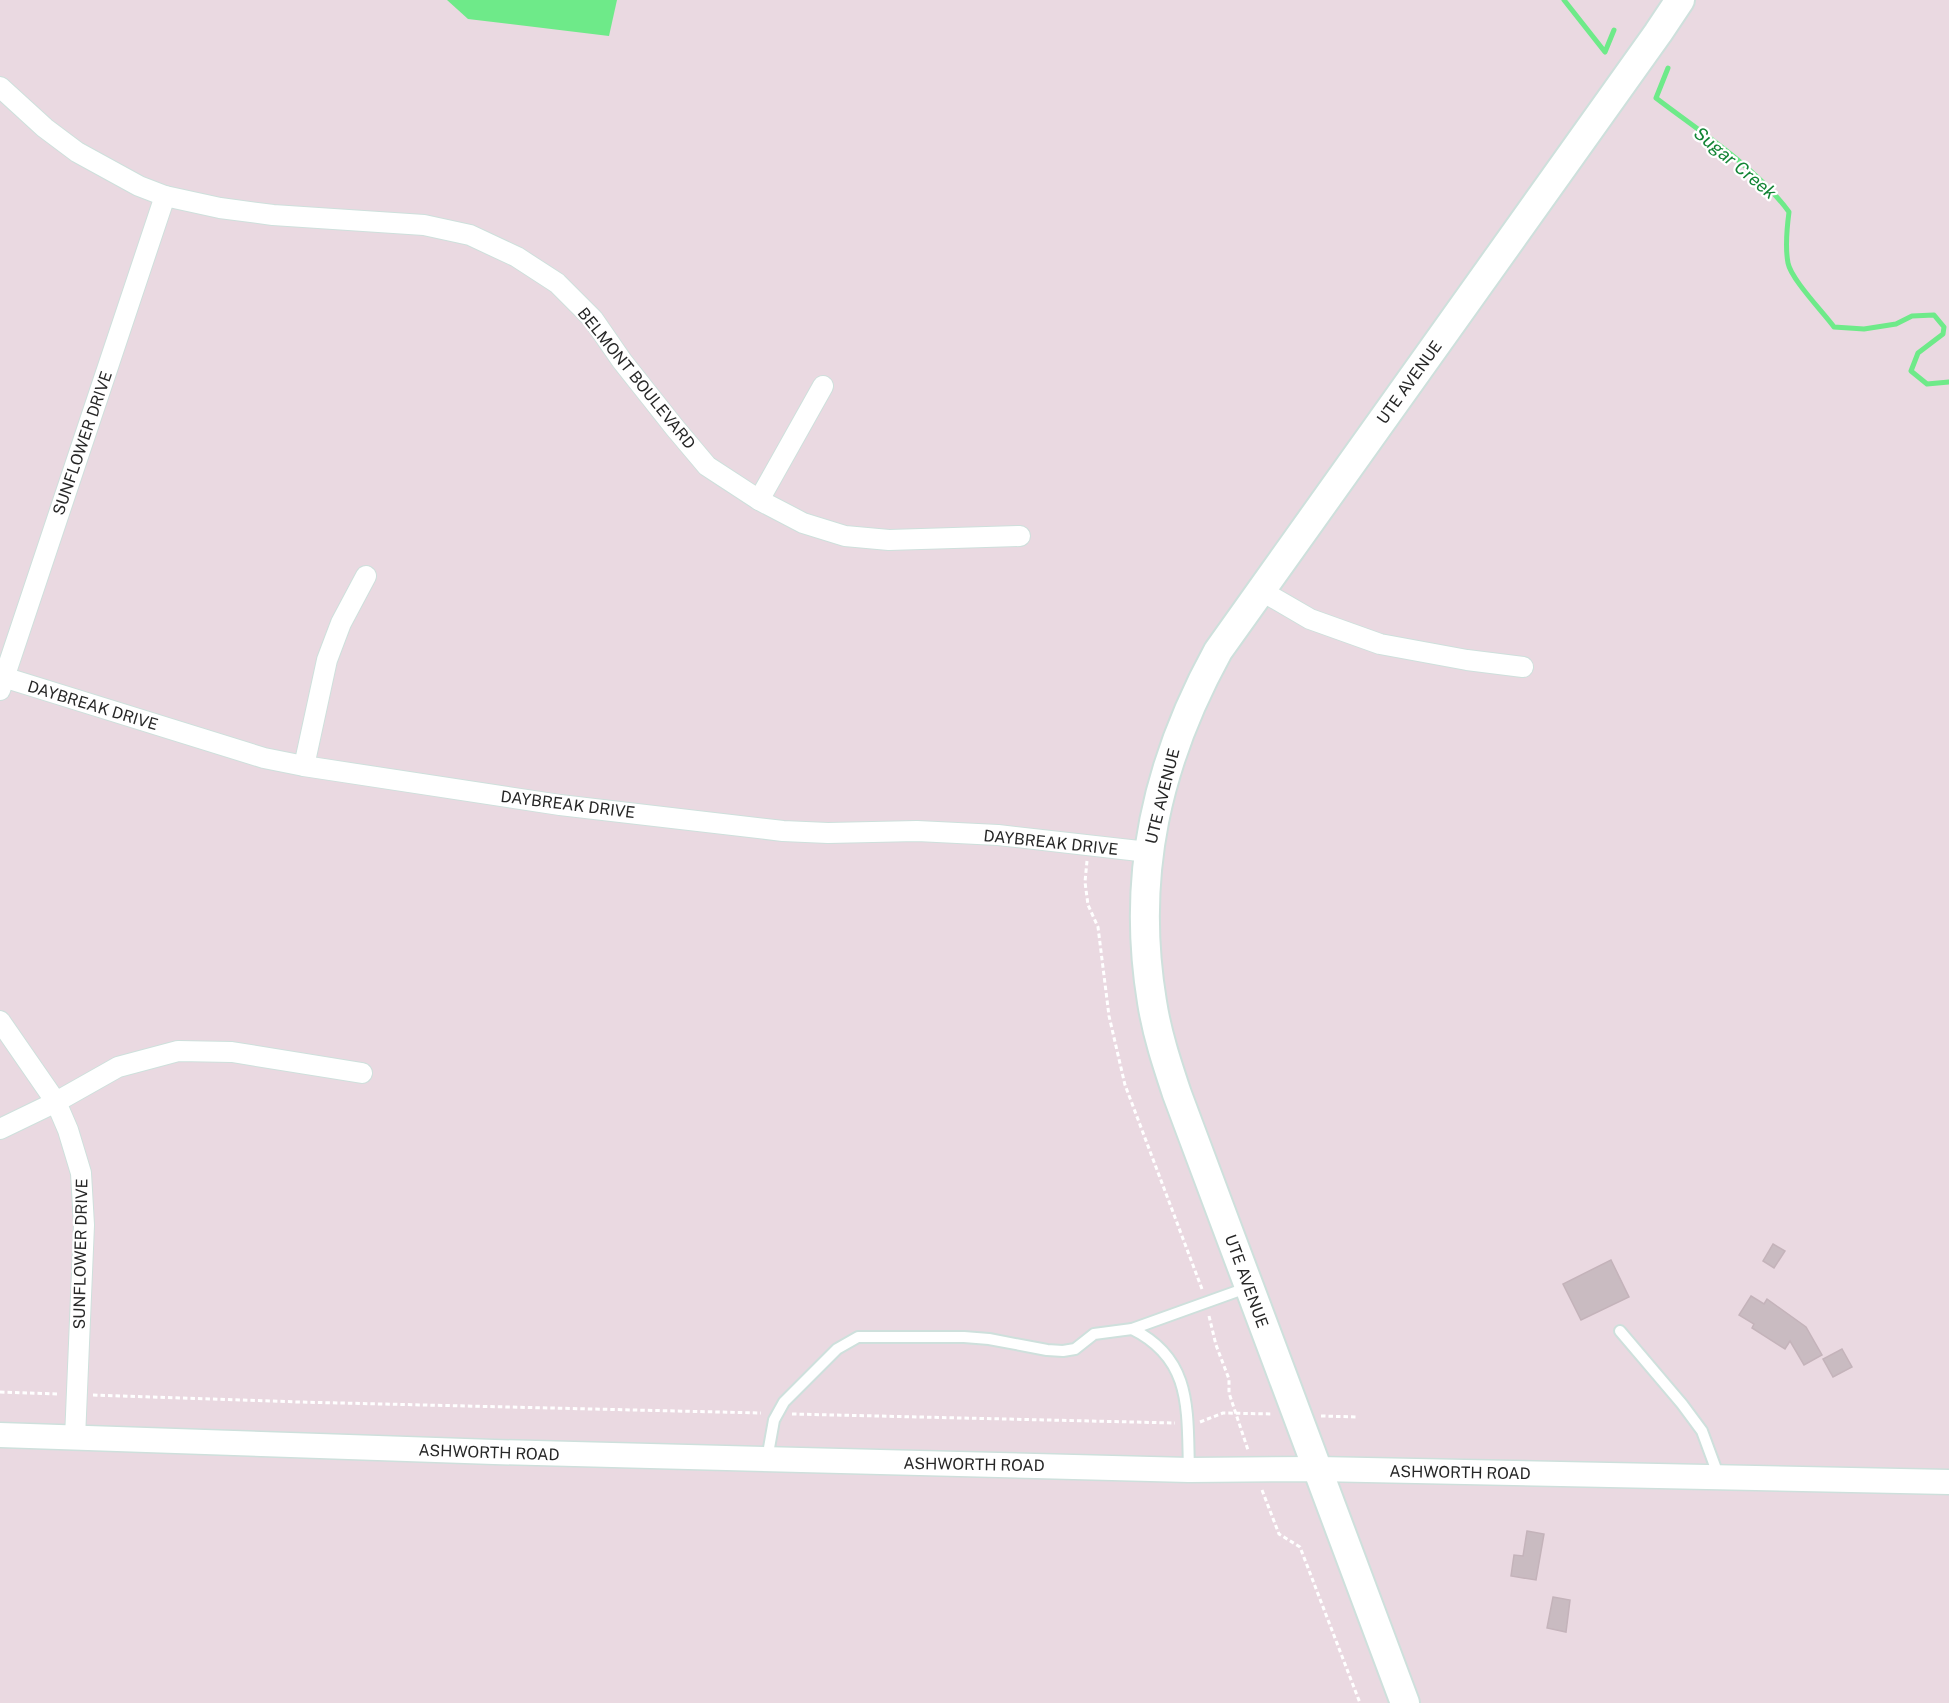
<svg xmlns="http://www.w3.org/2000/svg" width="1949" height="1703" viewBox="0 0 1949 1703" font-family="'Public Sans',sans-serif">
<rect width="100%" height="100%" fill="#ead9e1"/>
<path fill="#6eea89" d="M447,0H617L609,36L468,19Z"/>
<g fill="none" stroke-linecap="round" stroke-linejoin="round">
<g stroke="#6eea89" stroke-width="5">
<path d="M1564,0L1605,52L1614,30"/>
<path d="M1668,68L1656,98C1699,131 1757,168 1789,212C1787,227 1785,247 1788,263C1791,279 1823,312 1834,327L1864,329L1896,324L1912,316L1934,315L1944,327L1943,334L1918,353L1911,371L1927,384L1949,382"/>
</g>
</g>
<g fill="#c9bbc1" stroke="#c4b3ba" stroke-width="1.5">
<path d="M1773,1244L1785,1251L1774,1268L1763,1261Z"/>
<path d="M1611,1260L1629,1297L1581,1320L1563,1284Z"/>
<path d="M1751,1296L1764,1304L1767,1299L1806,1327L1822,1355L1804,1365L1790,1341L1785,1349L1752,1328L1754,1324L1739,1315Z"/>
<path d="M1842,1349L1852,1367L1833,1377L1823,1359Z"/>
<path d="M1527,1531L1544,1534L1536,1580L1511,1576L1514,1555L1523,1556Z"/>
<path d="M1553,1597L1570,1600L1566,1632L1547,1628Z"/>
</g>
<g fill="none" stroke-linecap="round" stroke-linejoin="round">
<defs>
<g id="service">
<path d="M1132,1329C1193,1359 1187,1411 1189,1470"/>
<path d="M1620,1331L1682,1404L1702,1431L1719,1477"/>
<path d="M767,1459L774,1420L784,1402L837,1349L858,1337H964L989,1339L1047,1350L1063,1351L1075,1349L1094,1334L1132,1329L1249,1287"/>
</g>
<g id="minor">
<path d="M0,87L45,128L77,152L139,186L165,196L220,208L273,215L424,225L470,235L517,257L557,283L593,319L622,361L675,428L707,466L759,500L803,523L845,536L889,540L1020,536"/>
<path d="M759,500L823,386"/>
<path d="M1260,590L1310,619L1380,644L1467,660L1523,667"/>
<path d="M0,676L264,758L304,766L560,805L783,831L828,833L917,831L998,835L1148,852"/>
<path d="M0,690L165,196"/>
<path d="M304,766L327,660L341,623L366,576"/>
<path d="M0,1021L56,1102L68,1130L81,1173L84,1225L75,1438"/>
<path d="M0,1129L56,1102L118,1067L178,1051L232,1052L362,1073"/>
</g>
<path id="tertiary" d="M0,1435L494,1452L1189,1470L1318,1469L1949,1482"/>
<path id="secondary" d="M1405,1703L1177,1094C1167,1064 1157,1034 1152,1002C1131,875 1157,762 1218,651L1658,33L1680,0"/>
</defs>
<use href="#service" stroke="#cee0dc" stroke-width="14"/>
<use href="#minor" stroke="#cee0dc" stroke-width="22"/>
<use href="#tertiary" stroke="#cee0dc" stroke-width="27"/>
<use href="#secondary" stroke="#cee0dc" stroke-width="32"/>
<g stroke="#fff" stroke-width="3" stroke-dasharray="4.5 3" stroke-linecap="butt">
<path d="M1087,861L1085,882L1088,905L1098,927L1109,1016L1125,1085L1202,1289"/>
<path d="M1209,1316L1216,1345L1229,1379V1393L1248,1450"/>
<path d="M0,1392L60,1394"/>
<path d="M93,1395L299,1402L761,1413"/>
<path d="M792,1414L1175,1423"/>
<path d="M1321,1416L1358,1417"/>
<path d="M1200,1422L1223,1413L1272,1414"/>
<path d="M1262,1490L1279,1534L1300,1547L1360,1703"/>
</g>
<use href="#service" stroke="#fff" stroke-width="10"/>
<use href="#minor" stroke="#fff" stroke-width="20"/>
<use href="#tertiary" stroke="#fff" stroke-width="24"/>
<use href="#secondary" stroke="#fff" stroke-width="28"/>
</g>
<g text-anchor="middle" stroke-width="4.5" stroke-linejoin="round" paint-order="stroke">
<g font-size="16" fill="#272727" stroke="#fff">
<text transform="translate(637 378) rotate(51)" y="6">BELMONT BOULEVARD</text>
<text transform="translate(1409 382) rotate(-54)" y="6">UTE AVENUE</text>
<text transform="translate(82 443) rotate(-71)" y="6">SUNFLOWER DRIVE</text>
<text transform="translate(93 705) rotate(17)" y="6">DAYBREAK DRIVE</text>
<text transform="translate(1162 796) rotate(-76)" y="6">UTE AVENUE</text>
<text transform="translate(568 804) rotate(7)" y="6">DAYBREAK DRIVE</text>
<text transform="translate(1051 842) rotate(6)" y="6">DAYBREAK DRIVE</text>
<text transform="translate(80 1254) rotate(-89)" y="6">SUNFLOWER DRIVE</text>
<text transform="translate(1247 1281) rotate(70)" y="6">UTE AVENUE</text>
<text transform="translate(489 1452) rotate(2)" y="6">ASHWORTH ROAD</text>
<text transform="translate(974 1464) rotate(1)" y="6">ASHWORTH ROAD</text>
<text transform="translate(1460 1472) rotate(1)" y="6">ASHWORTH ROAD</text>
</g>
<g font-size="18" font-style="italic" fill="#118434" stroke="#fff">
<text transform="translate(1735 163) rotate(40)" y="6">Sugar Creek</text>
</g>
</g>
</svg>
